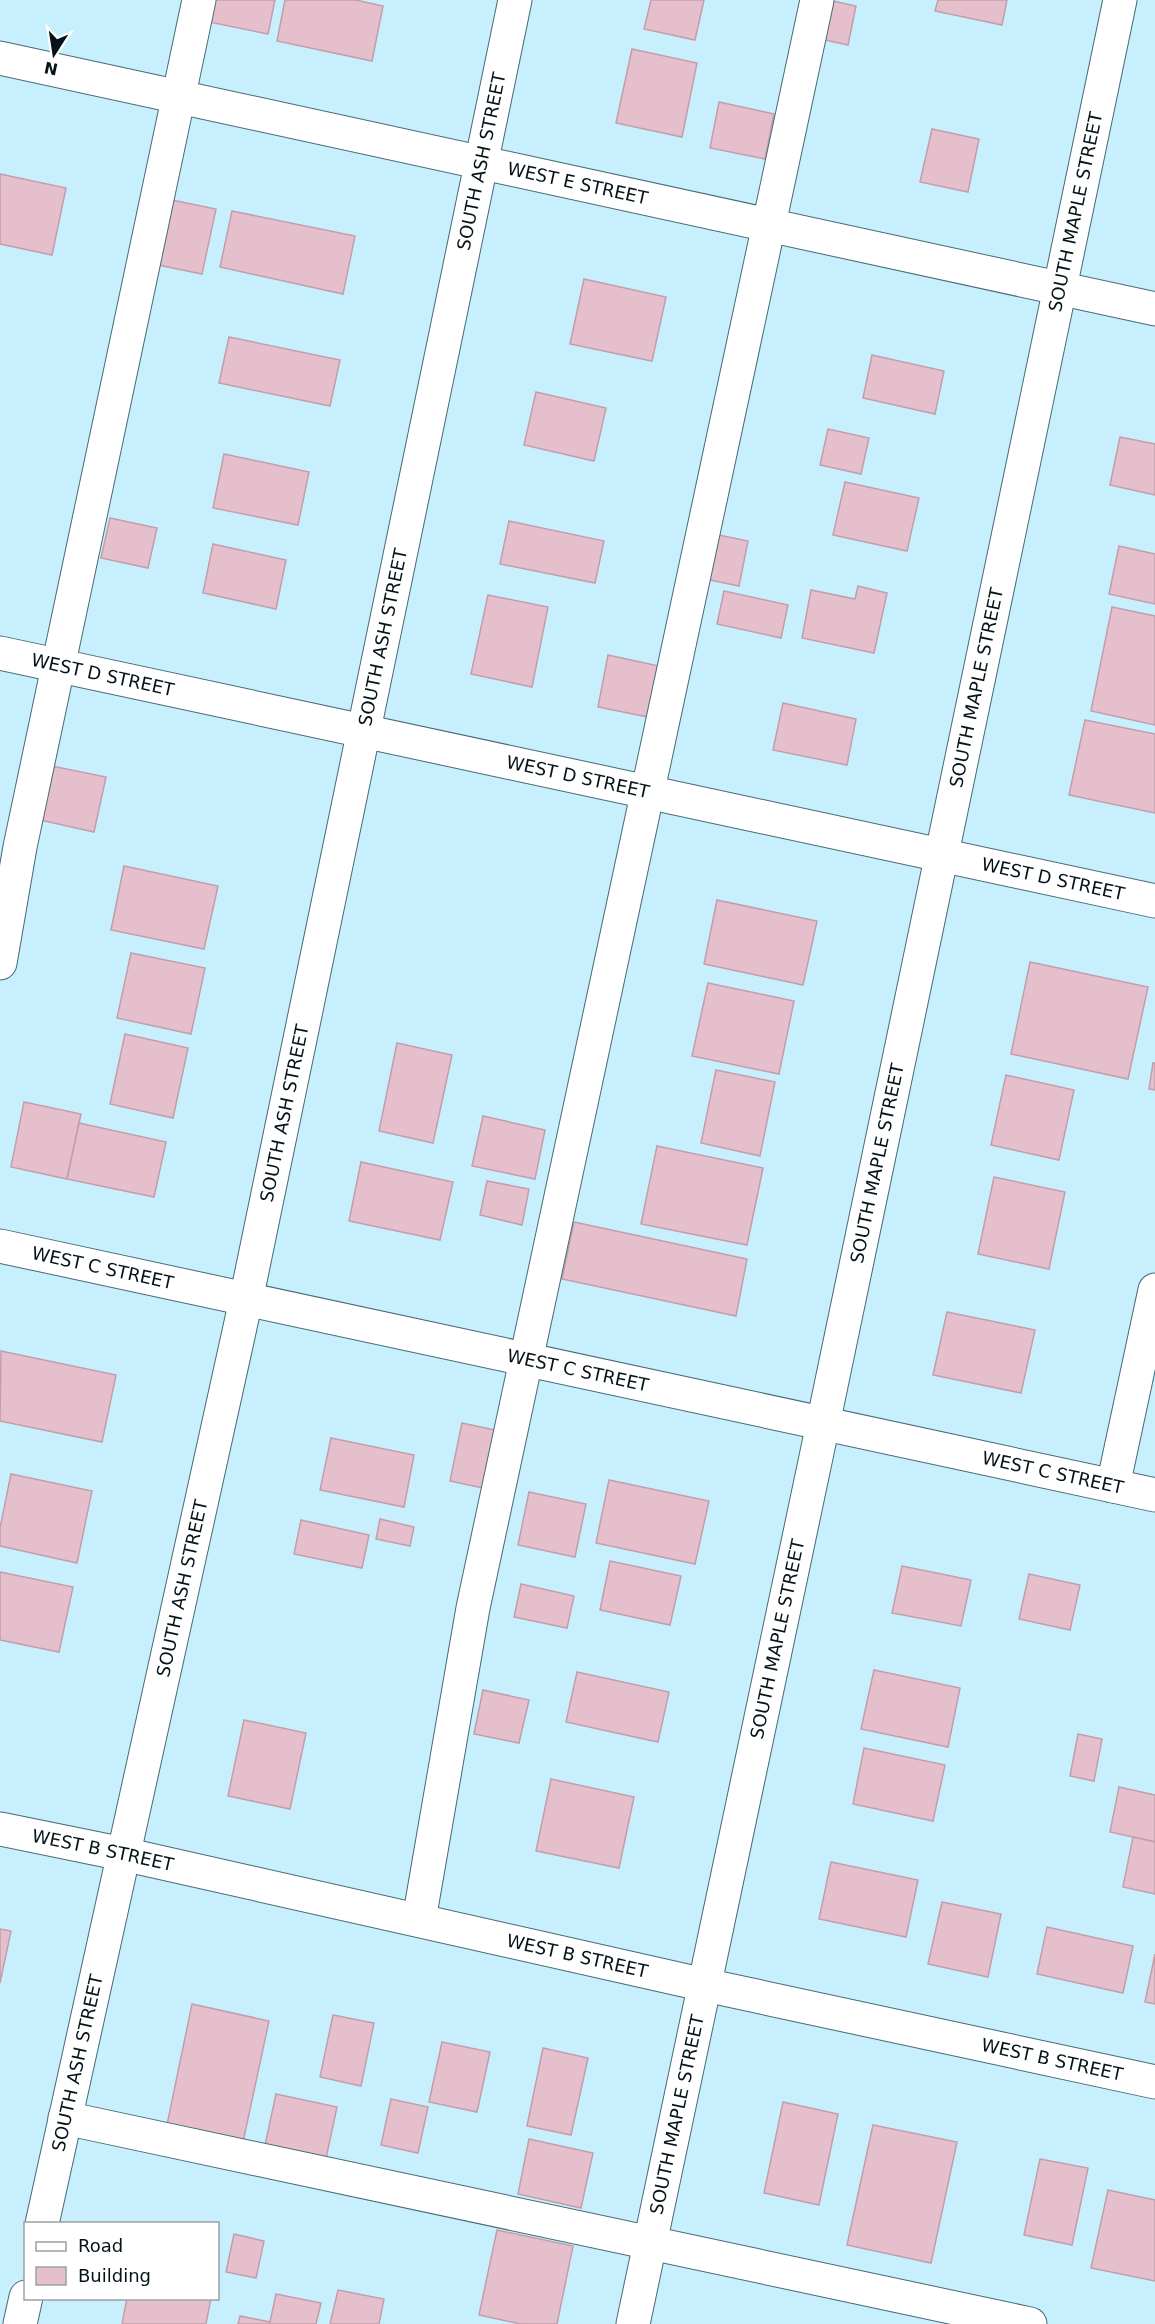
<svg xmlns="http://www.w3.org/2000/svg" width="1155" height="2324" viewBox="0 0 1155 2324" font-family="'DejaVu Sans',sans-serif">
<rect width="100%" height="100%" fill="#c8effd"/>
<g fill="#e5c0cc" stroke="#c29eaa" stroke-width="1.5">
<path d="M214,0H275L268,34L209,22Z"/>
<path d="M285,0H356L383,6L372,61L277,41Z"/>
<path d="M651,0H704L695,40L644,29Z"/>
<path d="M938,0H1007L1002,25L935,11Z"/>
<path d="M833,1L856,6L848,45L825,40Z"/>
<path d="M632,49L697,63L682,137L616,123Z"/>
<path d="M719,102L774,114L765,159L710,148Z"/>
<path d="M932,129L979,139L968,192L920,182Z"/>
<path d="M0,174L66,188L52,255L0,244Z"/>
<path d="M167,199L216,209L202,274L153,264Z"/>
<path d="M232,211L355,236L343,294L220,267Z"/>
<path d="M584,279L666,297L652,361L570,344Z"/>
<path d="M229,337L340,360L330,406L219,383Z"/>
<path d="M872,355L944,371L935,414L863,398Z"/>
<path d="M536,392L606,408L594,461L524,445Z"/>
<path d="M828,429L869,438L861,474L820,465Z"/>
<path d="M1120,437L1155,444V495L1110,485Z"/>
<path d="M224,454L309,472L298,525L213,508Z"/>
<path d="M845,482L919,498L907,551L833,535Z"/>
<path d="M110,518L157,528L148,568L101,558Z"/>
<path d="M509,521L604,541L595,583L500,564Z"/>
<path d="M714,534L748,541L739,586L705,579Z"/>
<path d="M213,544L286,560L276,609L203,593Z"/>
<path d="M1119,546L1155,554V604L1109,594Z"/>
<path d="M858,586L887,593L874,653L802,638L811,590L855,599Z"/>
<path d="M724,591L788,605L781,638L717,624Z"/>
<path d="M488,595L548,607L532,687L471,674Z"/>
<path d="M1112,607L1155,616V725L1091,711Z"/>
<path d="M608,655L659,666L648,717L598,707Z"/>
<path d="M783,703L856,719L847,765L773,750Z"/>
<path d="M1085,720L1155,734V813L1069,795Z"/>
<path d="M52,766L106,777L94,832L40,820Z"/>
<path d="M124,866L218,886L204,949L111,930Z"/>
<path d="M717,900L817,921L803,985L704,964Z"/>
<path d="M131,953L205,968L191,1034L117,1018Z"/>
<path d="M1030,962L1148,987L1128,1079L1011,1054Z"/>
<path d="M708,983L794,1001L779,1074L692,1056Z"/>
<path d="M125,1034L188,1048L173,1118L110,1104Z"/>
<path d="M397,1043L452,1055L433,1143L379,1131Z"/>
<path d="M1153,1063H1155V1090L1149,1089Z"/>
<path d="M716,1070L775,1082L760,1156L701,1143Z"/>
<path d="M1006,1075L1074,1090L1059,1160L991,1145Z"/>
<path d="M24,1102L81,1114L67,1179L11,1167Z"/>
<path d="M483,1116L545,1130L535,1179L472,1166Z"/>
<path d="M79,1123L166,1142L154,1197L67,1179Z"/>
<path d="M657,1146L763,1168L747,1245L641,1224Z"/>
<path d="M361,1162L453,1182L440,1240L349,1221Z"/>
<path d="M994,1177L1065,1192L1049,1269L978,1254Z"/>
<path d="M487,1181L529,1189L522,1225L480,1215Z"/>
<path d="M574,1222L747,1259L736,1316L562,1279Z"/>
<path d="M947,1312L1035,1330L1021,1393L933,1375Z"/>
<path d="M1,1351L116,1375L102,1442L0,1421Z"/>
<path d="M462,1423L509,1433L497,1491L450,1481Z"/>
<path d="M331,1438L414,1455L404,1507L320,1490Z"/>
<path d="M11,1474L92,1491L77,1563L0,1546V1528Z"/>
<path d="M609,1480L709,1501L695,1564L596,1543Z"/>
<path d="M529,1492L586,1504L575,1557L518,1545Z"/>
<path d="M380,1519L414,1527L410,1546L376,1539Z"/>
<path d="M301,1520L369,1535L362,1568L294,1554Z"/>
<path d="M610,1561L681,1576L670,1625L600,1610Z"/>
<path d="M902,1566L971,1580L961,1626L892,1613Z"/>
<path d="M0,1572L73,1587L59,1652L0,1640Z"/>
<path d="M1029,1574L1080,1585L1070,1630L1019,1619Z"/>
<path d="M521,1584L574,1596L567,1628L514,1617Z"/>
<path d="M874,1670L960,1688L948,1747L861,1729Z"/>
<path d="M577,1672L669,1692L658,1742L566,1722Z"/>
<path d="M483,1690L529,1700L519,1743L474,1734Z"/>
<path d="M244,1720L306,1733L290,1809L228,1796Z"/>
<path d="M1078,1734L1102,1739L1094,1781L1070,1776Z"/>
<path d="M864,1748L945,1765L933,1821L853,1804Z"/>
<path d="M551,1779L634,1797L619,1868L536,1851Z"/>
<path d="M1119,1787L1155,1795V1842L1110,1832Z"/>
<path d="M1133,1837L1155,1842V1894L1123,1887Z"/>
<path d="M831,1862L918,1880L906,1937L819,1919Z"/>
<path d="M942,1902L1001,1914L988,1977L928,1964Z"/>
<path d="M1047,1927L1133,1946L1123,1993L1037,1974Z"/>
<path d="M0,1929L11,1931L0,1983Z"/>
<path d="M1155,1954V2004L1145,2002Z"/>
<path d="M192,2004L269,2021L243,2142L167,2125Z"/>
<path d="M333,2015L374,2023L361,2086L320,2077Z"/>
<path d="M442,2042L490,2052L477,2112L429,2102Z"/>
<path d="M543,2048L588,2058L571,2135L527,2126Z"/>
<path d="M276,2094L337,2107L325,2163L264,2150Z"/>
<path d="M391,2099L428,2107L418,2153L381,2145Z"/>
<path d="M783,2102L838,2114L819,2205L764,2193Z"/>
<path d="M873,2125L957,2142L931,2263L847,2245Z"/>
<path d="M529,2139L593,2153L581,2208L518,2194Z"/>
<path d="M1040,2159L1088,2168L1072,2245L1024,2235Z"/>
<path d="M1108,2190L1155,2200V2281L1091,2268Z"/>
<path d="M497,2230L573,2246L557,2324H521L479,2315Z"/>
<path d="M234,2234L264,2241L256,2278L226,2272Z"/>
<path d="M338,2290L384,2299L379,2324H330Z"/>
<path d="M276,2294L321,2303L316,2324H238L240,2316L270,2322Z"/>
<path d="M127,2298H211L206,2324H122Z"/>
</g>
<g fill="none" stroke-linecap="round" stroke-linejoin="round">
<defs>
<g id="minor">
<path id="s1" d="M0,58L1155,309"/>
<path id="s2" d="M0,653L1155,901"/>
<path d="M0,963L20,847L199,0"/>
<path id="s3" d="M0,1246L1155,1495"/>
<path d="M1113,1486L1155,1290"/>
<path id="s4" d="M0,1829L123,1854L705,1985L1155,2082"/>
<path d="M419,1920L473,1608L817,0"/>
<path d="M65,2118L1030,2324"/>
<path id="s5" d="M42,2224L246,1300L515,0"/>
<path d="M20,2324L26,2297"/>
<path id="s6" d="M633,2324L823,1424L1120,0"/>
</g>
</defs>
<use href="#minor" stroke="#466975" stroke-width="35"/>
<use href="#minor" stroke="#fff" stroke-width="33"/>
</g>
<g text-anchor="middle" stroke-width="4.5" stroke-linejoin="round" paint-order="stroke">
<g font-size="18" fill="#061318" stroke="#fff">
<text dy="6" stroke="none"><textPath href="#s5" startOffset="2109">SOUTH ASH STREET</textPath></text>
<text dy="6" stroke="none"><textPath href="#s1" startOffset="591">WEST E STREET</textPath></text>
<text dy="6" stroke="none"><textPath href="#s6" startOffset="2158">SOUTH MAPLE STREET</textPath></text>
<text dy="6" stroke="none"><textPath href="#s5" startOffset="1623">SOUTH ASH STREET</textPath></text>
<text dy="6" stroke="none"><textPath href="#s2" startOffset="105">WEST D STREET</textPath></text>
<text dy="6" stroke="none"><textPath href="#s6" startOffset="1672">SOUTH MAPLE STREET</textPath></text>
<text dy="6" stroke="none"><textPath href="#s2" startOffset="591">WEST D STREET</textPath></text>
<text dy="6" stroke="none"><textPath href="#s2" startOffset="1077">WEST D STREET</textPath></text>
<text dy="6" stroke="none"><textPath href="#s5" startOffset="1137">SOUTH ASH STREET</textPath></text>
<text dy="6" stroke="none"><textPath href="#s6" startOffset="1186">SOUTH MAPLE STREET</textPath></text>
<text dy="6" stroke="none"><textPath href="#s3" startOffset="105">WEST C STREET</textPath></text>
<text dy="6" stroke="none"><textPath href="#s3" startOffset="591">WEST C STREET</textPath></text>
<text dy="6" stroke="none"><textPath href="#s3" startOffset="1077">WEST C STREET</textPath></text>
<text dy="6" stroke="none"><textPath href="#s5" startOffset="651">SOUTH ASH STREET</textPath></text>
<text dy="6" stroke="none"><textPath href="#s6" startOffset="700">SOUTH MAPLE STREET</textPath></text>
<text dy="6" stroke="none"><textPath href="#s4" startOffset="105">WEST B STREET</textPath></text>
<text dy="6" stroke="none"><textPath href="#s4" startOffset="591">WEST B STREET</textPath></text>
<text dy="6" stroke="none"><textPath href="#s4" startOffset="1077">WEST B STREET</textPath></text>
<text dy="6" stroke="none"><textPath href="#s5" startOffset="165">SOUTH ASH STREET</textPath></text>
<text dy="6" stroke="none"><textPath href="#s6" startOffset="214">SOUTH MAPLE STREET</textPath></text>
</g>
</g>
<rect x="24" y="2222" width="195" height="78" fill="#ffffff" stroke="#9ba1a3" stroke-width="1.5"/>
<rect x="36" y="2242" width="30" height="9" fill="#ffffff" stroke="#9ba1a3" stroke-width="1.5"/>
<text x="78" y="2252" font-size="18" fill="#061318">Road</text>
<rect x="36" y="2267" width="30" height="18" fill="#e5c0cc" stroke="#9ba1a3" stroke-width="1.5"/>
<text x="78" y="2282" font-size="18" fill="#061318">Building</text>
<g transform="translate(54 54) rotate(192)" stroke="#ffffff" stroke-width="4.5" paint-order="stroke">
<path d="M0-4.5L10 22L0 15L-10 22Z" fill="#061318"/>
<text y="-9" font-size="16" font-weight="bold" text-anchor="middle" fill="#061318">N</text>
</g>
</svg>
